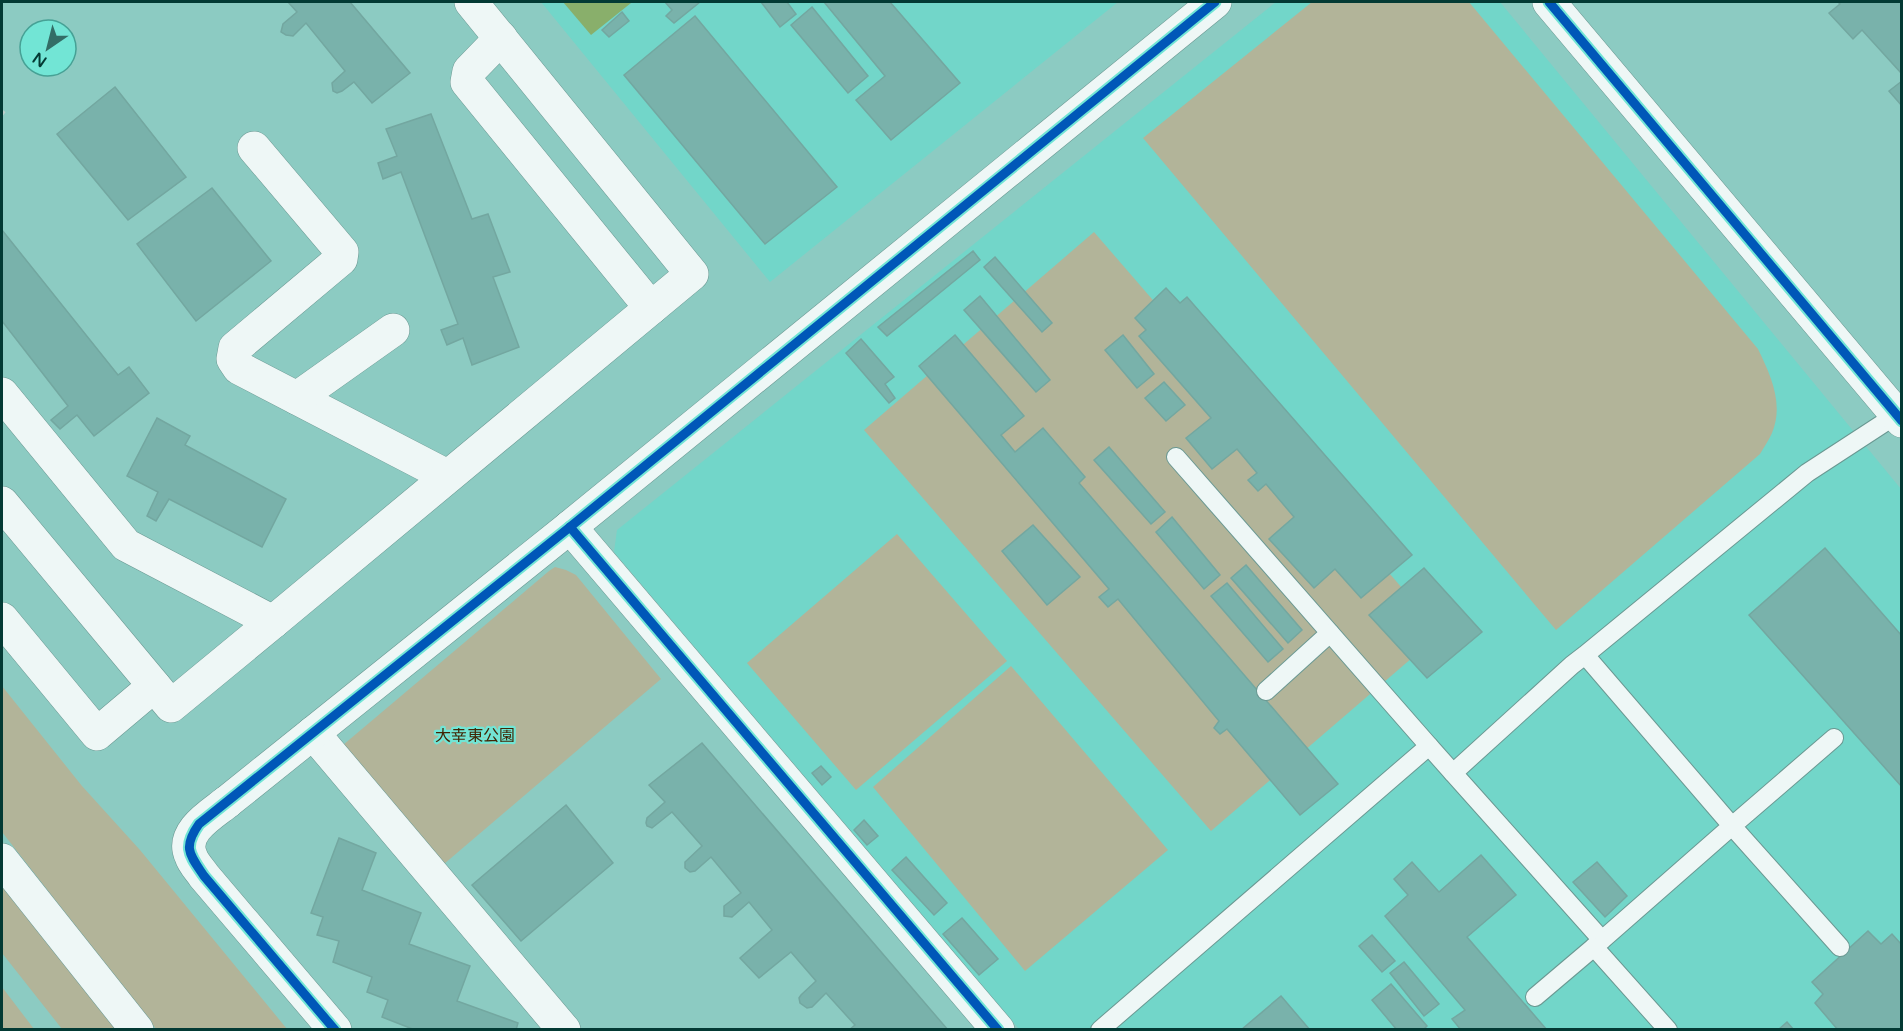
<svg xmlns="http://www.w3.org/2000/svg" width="1903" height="1031" viewBox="0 0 1903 1031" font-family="'Varela Round','Noto Sans JP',sans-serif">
<rect width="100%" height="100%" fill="#8ccbc2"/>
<g fill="#72d6c9">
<path d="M541,2H1118L770,282Z"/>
<path d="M1276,2H1500L1901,489V1029H1019L614,552L617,530Z"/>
</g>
<g fill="#b2b499">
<path d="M1312,2H1469L1758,349C1771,376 1784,404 1772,433C1769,440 1764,447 1760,454L1556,630L1143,138Z"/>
<path d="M1094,232L1441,633L1211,831L864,430Z"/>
<path d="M897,534L1007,661L856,790L747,663Z"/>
<path d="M555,567L566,570L576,575L661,679L444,864L343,745L549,571Z"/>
<path d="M1011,666L1168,850L1025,971L873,787Z"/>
<path d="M2,686L82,786L140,850L287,1029H156L2,832Z"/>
<path d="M2,885L117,1029H62L2,953Z"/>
<path d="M2,987L34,1029H2Z"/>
</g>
<path fill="#89af6b" d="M563,2H630L631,3L591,35Z"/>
<g fill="#79b2ab" stroke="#73a7a0" stroke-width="1.5">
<path d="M288,2H350L410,73L372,103L354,82L342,91L337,93L333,91L332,83L345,71L306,23L293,36L286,35L281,32L283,24L297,12Z"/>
<path d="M665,2H700L674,23L666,16L672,10Z"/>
<path d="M761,2H787L796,14L780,27Z"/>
<path d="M824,2H890L960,83L891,140L856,100L885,76Z"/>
<path d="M1838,2H1902V74L1862,30L1853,39L1829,13L1840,4Z"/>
<path d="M812,7L868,76L848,93L791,25Z"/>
<path d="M622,12L629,21L609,37L602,30Z"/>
<path d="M695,16L837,187L765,244L624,75Z"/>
<path d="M1902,81V106L1889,91Z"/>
<path d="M115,87L186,177L128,220L57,134Z"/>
<path d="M431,114L472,219L488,214L510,272L493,277L519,347L472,365L463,338L447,345L441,330L458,324L401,172L383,179L378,163L397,156L386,129Z"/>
<path d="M212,188L271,261L196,321L137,244Z"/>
<path d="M2,230L118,375L129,367L149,393L94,436L77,415L60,429L51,420L68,406L2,321Z"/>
<path d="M973,251L980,260L887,336L878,327Z"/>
<path d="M995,257L1052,323L1042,332L984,267Z"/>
<path d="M1166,288L1180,303L1187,297L1412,555L1361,598L1335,569L1314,588L1269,539L1294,517L1266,484L1258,491L1248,480L1257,473L1237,449L1212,469L1186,438L1211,418L1139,336L1146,330L1135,318Z"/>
<path d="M980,296L1050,380L1036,392L964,310Z"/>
<path d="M955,335L1024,416L1001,435L1015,452L1043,428L1085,477L1079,483L1338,784L1300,815L1227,729L1220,734L1214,728L1219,721L1118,599L1108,607L1099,597L1109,589L919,366Z"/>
<path d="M1123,335L1154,374L1137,388L1105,350Z"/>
<path d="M861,339L894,377L885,384L895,398L889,403L846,353Z"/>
<path d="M1164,382L1185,405L1166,421L1145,398Z"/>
<path d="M157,418L190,436L185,445L286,499L262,547L169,499L156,521L147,516L158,492L127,476Z"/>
<path d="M1109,447L1165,512L1151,524L1094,460Z"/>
<path d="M1172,517L1220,575L1204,589L1156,532Z"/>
<path d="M1033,525L1080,577L1047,605L1002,551Z"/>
<path d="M1825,548L1902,636V787L1749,615Z"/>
<path d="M1246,565L1302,630L1288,643L1231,578Z"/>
<path d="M1424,568L1482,632L1427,678L1369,615Z"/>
<path d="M1227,583L1283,649L1268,662L1211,596Z"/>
<path d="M702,743L948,1030H849L855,1025L826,993L812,1007L807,1008L800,1003L799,998L801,995L816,981L791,952L759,978L740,958L772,930L749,902L732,917L724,916V906L741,893L711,857L695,871L690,872L685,868V862L702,846L672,812L652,828L647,826L646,823L647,818L665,802L649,785Z"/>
<path d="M821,766L831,777L822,785L812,773Z"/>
<path d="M566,805L613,863L521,941L472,885Z"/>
<path d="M864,820L878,836L867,845L854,830Z"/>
<path d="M339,838L376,853L362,890L421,913L409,944L470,966L457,1001L518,1023L516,1030H415L382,1017L388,1000L367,992L372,977L333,962L339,941L317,935L323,917L311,913Z"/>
<path d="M1481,855L1516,895L1467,937L1547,1030H1461L1452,1019L1465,1010L1385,916L1408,895L1394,879L1412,862L1439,892Z"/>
<path d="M906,857L947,903L934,915L892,870Z"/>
<path d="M1597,862L1627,896L1605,917L1573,882Z"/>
<path d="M962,918L998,959L979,975L943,934Z"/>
<path d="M1868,931L1881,944L1892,934L1902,945V1030H1838L1815,1003L1823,994L1812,982Z"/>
<path d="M1372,935L1395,961L1382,972L1359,946Z"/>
<path d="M1404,962L1439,1004L1424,1016L1390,973Z"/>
<path d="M1391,984L1427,1026L1423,1030H1397L1372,1000Z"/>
<path d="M1281,996L1310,1030H1241Z"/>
<path d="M1787,1022L1794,1030H1778Z"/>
</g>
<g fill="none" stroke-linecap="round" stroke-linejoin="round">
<defs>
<g id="service">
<path d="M1176,457L1429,746"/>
<path d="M1585,655L1732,826L1602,940L1453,773L1572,665L1585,655L1807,473L1896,415"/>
<path d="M1266,691L1330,633"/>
<path d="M1834,738L1732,826L1840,947"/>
<path d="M1602,940L1594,947L1668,1030"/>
<path d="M1535,997L1594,947"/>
<path d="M1100,1030L1429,746L1453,773"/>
</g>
<g id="minor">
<path d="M501,38L469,71L467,82L651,308"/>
<path d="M254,148L342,252L341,259L235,348L233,359L239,368L447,476"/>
<path d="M2,394L126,545L273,622L692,274L471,2"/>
<path d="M297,398L393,330"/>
<path d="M2,503L171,706L273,622"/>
<path d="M570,527L998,1030"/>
<path d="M2,619L97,734L154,686"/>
<path d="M313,733L564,1030"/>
<path d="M227,802C212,814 180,832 191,856C193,863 200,870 204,876L335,1030"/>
</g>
<g id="tertiary">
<path d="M1549,2L1902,421"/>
<path d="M227,802L570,527L1215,2"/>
<path d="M2,860L137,1030"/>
</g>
</defs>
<use href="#service" stroke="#6a9892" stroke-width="20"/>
<use href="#minor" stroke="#6a9892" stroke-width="34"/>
<use href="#tertiary" stroke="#6a9892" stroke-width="34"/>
<path stroke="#bbcfcc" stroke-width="4" stroke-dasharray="3 4.5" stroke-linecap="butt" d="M2,112L8,116"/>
<use href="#service" stroke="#eef7f6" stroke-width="18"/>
<use href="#minor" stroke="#eef7f6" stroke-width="33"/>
<use href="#tertiary" stroke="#eef7f6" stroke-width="33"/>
<defs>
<g id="cycleway">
<path d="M1549,2L1902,421"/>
<path d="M570,527L998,1030"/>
<path d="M335,1030L204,876C190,855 182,848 199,824L570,527L1215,2"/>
</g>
</defs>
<use href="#cycleway" stroke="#72e5d5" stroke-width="13"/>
<use href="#cycleway" stroke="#0057b8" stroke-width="9"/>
</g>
<g text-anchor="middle" stroke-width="4.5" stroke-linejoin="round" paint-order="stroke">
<g font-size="16" fill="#422505" stroke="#72e5d5">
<text x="475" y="741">大幸東公園</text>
</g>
</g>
<rect width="1903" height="1031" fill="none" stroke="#033a34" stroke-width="6"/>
<g transform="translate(48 48) rotate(215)"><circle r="28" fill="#72e5d5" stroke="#46a195" stroke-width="1.5"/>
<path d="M0-4.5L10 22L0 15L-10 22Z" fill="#336d66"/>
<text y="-9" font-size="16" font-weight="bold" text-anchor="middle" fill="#033a34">N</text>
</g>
</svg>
